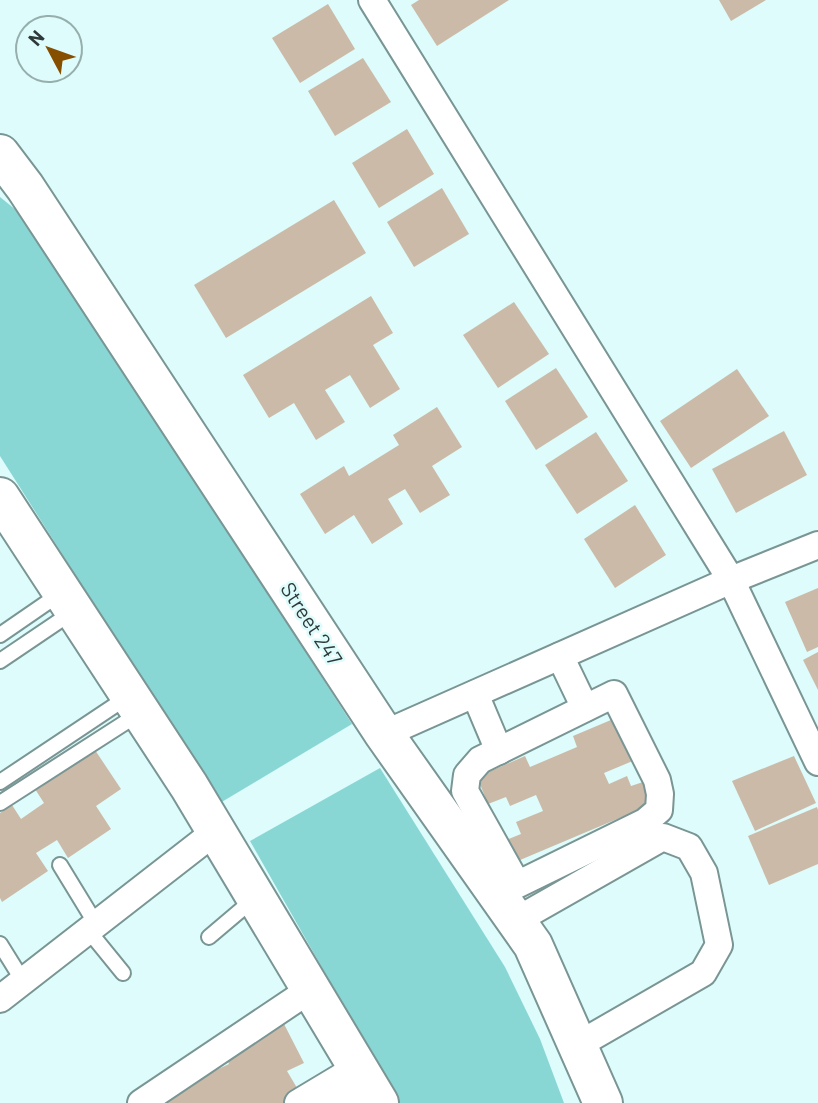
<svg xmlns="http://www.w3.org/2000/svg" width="818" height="1103" viewBox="0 0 818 1103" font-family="Barlow,sans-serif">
<rect width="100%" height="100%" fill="#ddfcfb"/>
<g fill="#89d7d4">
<path d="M0,197L16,210L39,238L352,724L220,803L0,456Z"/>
<path d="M380,768L505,967L540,1039L564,1103H399L250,841Z"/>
</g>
<g fill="#ccbaa8">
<path d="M419,0H509L437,46L411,5Z"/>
<path d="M719,0H766L731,21Z"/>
<path d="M328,4L355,49L300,83L272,38Z"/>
<path d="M363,58L391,102L335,136L308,91Z"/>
<path d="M407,129L434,174L379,208L352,163Z"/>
<path d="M442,188L469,234L414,267L387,222Z"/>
<path d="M334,200L366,253L226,338L194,285Z"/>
<path d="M371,296L393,333L373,345L400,389L370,408L350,375L325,390L345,422L316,440L294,403L269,418L243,375Z"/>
<path d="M514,302L549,354L498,388L463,335Z"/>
<path d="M556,368L588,417L536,450L505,401Z"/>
<path d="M737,369L769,416L691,468L660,421Z"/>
<path d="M437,407L462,447L432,466L450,495L420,513L405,489L388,499L403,524L372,544L354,515L325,534L300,494L344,466L349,476L399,445L393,435Z"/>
<path d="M784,431L807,475L736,513L712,469Z"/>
<path d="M596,432L628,481L577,514L545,465Z"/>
<path d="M635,505L666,555L615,588L584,539Z"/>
<path d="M818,588V647L807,652L785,602Z"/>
<path d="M818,652V690L803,660Z"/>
<path d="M618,717L635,760L604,773L609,784L627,776L631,786L646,781L655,803L513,863L504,841L521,834L516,822L543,811L536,795L510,806L506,797L488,804L477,777L525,756L530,767L577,747L573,736Z"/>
<path d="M95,750L121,789L96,806L111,829L68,858L57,840L36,853L48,871L2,902L0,898V813L12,805L21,819L44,803L35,789Z"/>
<path d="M794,756L816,803L755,831L732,781Z"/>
<path d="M817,807L818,810V864L769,885L748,836Z"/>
<path d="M284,1024L304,1063L287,1071L300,1093L285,1103H157L205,1067L208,1074L229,1064L225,1055Z"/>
</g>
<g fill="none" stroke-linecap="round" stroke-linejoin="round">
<defs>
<g id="lane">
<path d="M0,635L61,593"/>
<path d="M0,661L74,611"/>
<path d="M0,782L129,696"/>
<path d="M0,803L140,713"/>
<path d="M60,865L96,924"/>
<path d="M88,930L123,973"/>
<path d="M209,937L255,898"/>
<path d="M0,944L23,981"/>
</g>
<g id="street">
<path d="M372,0L731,580L818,762"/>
<path d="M560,656L585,708"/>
<path d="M475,694L499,751"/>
<path d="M384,734L731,580L818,545"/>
<path d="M498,894L645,822L659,810L660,794L657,780L614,694L480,760L467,775L465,791L517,884"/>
<path d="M517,920L663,837L689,847L704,873L719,945L703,973L578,1045"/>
<path d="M0,999L216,831"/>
<path d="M141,1103L311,989"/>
<path d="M298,1103L358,1067"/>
<path d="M333,1103L368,1084"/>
</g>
<g id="secondary">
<path d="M0,154L25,187L384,734L533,945L603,1103"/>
<path d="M0,497L189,786L379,1103"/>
</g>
</defs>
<use href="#lane" stroke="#799594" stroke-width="18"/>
<use href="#street" stroke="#799594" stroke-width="30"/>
<use href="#secondary" stroke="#799594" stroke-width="42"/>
<use href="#lane" stroke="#fff" stroke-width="14"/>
<use href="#street" stroke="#fff" stroke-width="26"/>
<use href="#secondary" stroke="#fff" stroke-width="38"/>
</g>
<g text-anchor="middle" stroke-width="5" stroke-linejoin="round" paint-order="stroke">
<g font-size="21" fill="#2e3a39" stroke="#ddfcfb">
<text transform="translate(311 624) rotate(57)" y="7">Street 247</text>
</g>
</g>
<g transform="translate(49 49) rotate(311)"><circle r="33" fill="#ddfcfb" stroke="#97aead" stroke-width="2"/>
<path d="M0-5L12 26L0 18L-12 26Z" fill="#864f00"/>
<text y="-10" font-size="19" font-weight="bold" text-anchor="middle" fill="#2e3a39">N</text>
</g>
</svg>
